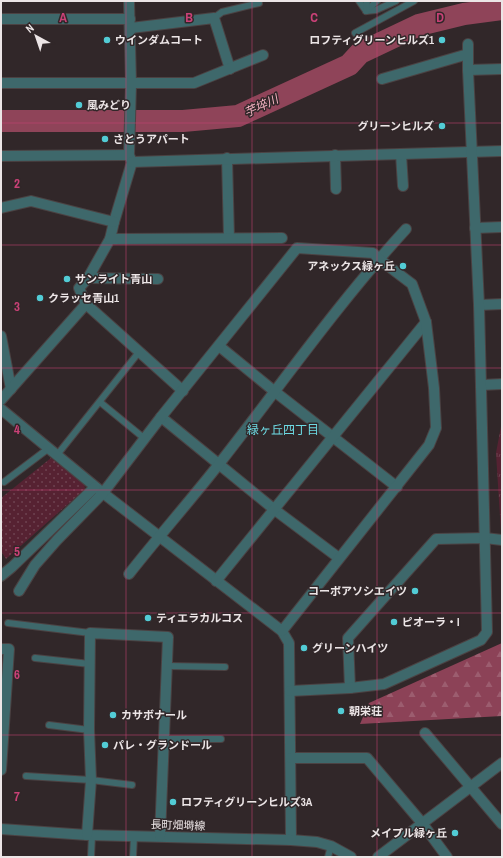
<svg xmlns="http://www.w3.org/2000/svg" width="503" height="858" viewBox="0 0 503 858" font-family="'Archivo Narrow','Noto Sans JP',sans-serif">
<defs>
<pattern id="grass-tufts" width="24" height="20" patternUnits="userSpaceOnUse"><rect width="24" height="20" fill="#562232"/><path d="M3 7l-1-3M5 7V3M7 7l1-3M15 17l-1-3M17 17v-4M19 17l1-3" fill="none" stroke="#6e4250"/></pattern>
<pattern id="forest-firs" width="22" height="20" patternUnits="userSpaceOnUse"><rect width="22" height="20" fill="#8c4257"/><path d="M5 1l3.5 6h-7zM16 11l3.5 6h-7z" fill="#9c5d6f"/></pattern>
<pattern id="park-dots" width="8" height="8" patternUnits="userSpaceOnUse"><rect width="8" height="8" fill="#562232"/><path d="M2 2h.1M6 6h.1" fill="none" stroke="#6e4250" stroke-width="1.8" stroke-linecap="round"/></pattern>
</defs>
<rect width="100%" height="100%" fill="#312729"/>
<path fill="url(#grass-tufts)" d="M502,421V532H501L496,453Z"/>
<path fill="url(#forest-firs)" d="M502,643V716L360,724L369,703Z"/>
<path fill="url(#park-dots)" d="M51,458L84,482L85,489L6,559L1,551V498Z"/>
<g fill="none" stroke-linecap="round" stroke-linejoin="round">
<path stroke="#8f4459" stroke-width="22" d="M1,121H183L238,116L349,65L360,53L419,25L464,14L502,9"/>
<defs>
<g id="service">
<path d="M359,1L366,11L376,10L396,1"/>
<path d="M366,11L377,1"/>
<path d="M366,11L367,1"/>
<path d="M214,18L222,12L259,3"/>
<path d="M355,33L414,1"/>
<path d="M100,402L145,439"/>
<path d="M57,455L139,352"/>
<path d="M4,482L49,448"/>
<path d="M8,623L90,633"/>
<path d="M35,658L90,664"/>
<path d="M167,666L225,667"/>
<path d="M49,725L89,730"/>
<path d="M164,739H221"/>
<path d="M26,776L91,780L132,785"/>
<path d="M91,857L92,835"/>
<path d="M133,857L134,835"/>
<path d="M328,857L331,846"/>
</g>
<g id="minor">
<path d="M129,1L131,84L129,155L132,162L114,222L110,239L88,278L79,288L86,304L183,391"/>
<path d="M1,19H130"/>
<path d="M131,28L214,18L230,69"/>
<path d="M468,70L502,69"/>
<path d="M382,79L468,54"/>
<path d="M1,83H194L263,55"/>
<path d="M401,154L403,186"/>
<path d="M335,155L336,189"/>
<path d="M1,156L129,155"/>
<path d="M227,158L229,238"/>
<path d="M132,162L502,151"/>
<path d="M1,208L31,201L114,222"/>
<path d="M475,228L502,227"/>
<path d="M110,239L282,238"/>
<path d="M88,278L158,279"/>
<path d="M479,305L502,304"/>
<path d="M1,336L11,389"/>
<path d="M219,346L274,391L397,487"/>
<path d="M481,385L502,384"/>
<path d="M1,400L86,304"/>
<path d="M1,409L103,493L282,631L289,643L291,840"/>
<path d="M161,417L275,510L339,558"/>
<path d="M129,574C158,537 190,501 219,464C281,385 338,303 406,229"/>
<path d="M1,576L12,567L95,487"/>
<path d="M216,581L426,322"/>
<path d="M19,591L35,565L57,540L103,493L161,417L297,248L373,253L379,259L412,284L426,322L434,388L436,428L429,445L282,631"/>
<path d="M1,649H9L1,770"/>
<path d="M350,688L348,638L436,539L485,538L502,540"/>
<path d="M290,691L350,688L384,684L481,640L487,632L479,305L468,70V44"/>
<path d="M425,733L502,824"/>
<path d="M291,758H367L422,823L447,857"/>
<path d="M1,829L87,835L291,840L317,842L331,846L351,857"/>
<path d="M87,835L91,780L89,730L90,633L168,637L160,836"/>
<path d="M378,857L502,763"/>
</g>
</defs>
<use href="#service" stroke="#4b4243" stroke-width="8"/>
<use href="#minor" stroke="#4b4243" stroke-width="12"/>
<use href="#service" stroke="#3e686b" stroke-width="6"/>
<use href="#minor" stroke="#3e686b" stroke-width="10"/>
</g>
<path fill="none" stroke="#ca4177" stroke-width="1" stroke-opacity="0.55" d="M126,1V857M252,1V857M377,1V857M1,123H502M1,245H502M1,368H502M1,490H502M1,613H502M1,735H502"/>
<g fill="#52ccd5" stroke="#312729" stroke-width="1.5">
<circle cx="107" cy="40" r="4"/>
<circle cx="442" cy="40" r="4"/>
<circle cx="79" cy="105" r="4"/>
<circle cx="442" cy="126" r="4"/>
<circle cx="105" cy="139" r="4"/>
<circle cx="403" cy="266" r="4"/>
<circle cx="67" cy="279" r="4"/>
<circle cx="40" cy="298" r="4"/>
<circle cx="415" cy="591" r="4"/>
<circle cx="148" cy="618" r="4"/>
<circle cx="394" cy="622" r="4"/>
<circle cx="304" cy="648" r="4"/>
<circle cx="341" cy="711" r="4"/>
<circle cx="113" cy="715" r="4"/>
<circle cx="105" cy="745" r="4"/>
<circle cx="173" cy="802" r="4"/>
<circle cx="455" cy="833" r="4"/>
</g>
<g text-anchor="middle" stroke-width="3" stroke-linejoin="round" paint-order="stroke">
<g font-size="11" font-weight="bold" fill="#ece5e6" stroke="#312729" text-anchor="start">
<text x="115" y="44">ウインダムコート</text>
<text x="434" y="44" text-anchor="end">ロフティグリーンヒルズ1</text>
<text x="87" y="109">風みどり</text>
<text x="434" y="130" text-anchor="end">グリーンヒルズ</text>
<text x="113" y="143">さとうアパート</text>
<text x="395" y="270" text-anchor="end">アネックス緑ヶ丘</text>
<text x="75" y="283">サンライト青山</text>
<text x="48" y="302">クラッセ青山1</text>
<text x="407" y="595" text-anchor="end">コーポアソシエイツ</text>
<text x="156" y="622">ティエラカルコス</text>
<text x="402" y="626">ピオーラ・I</text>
<text x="312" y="652">グリーンハイツ</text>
<text x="349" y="715">朝栄荘</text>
<text x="121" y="719">カサボナール</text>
<text x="113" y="749">パレ・グランドール</text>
<text x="181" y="806">ロフティグリーンヒルズ3A</text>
<text x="447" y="837" text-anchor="end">メイプル緑ヶ丘</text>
</g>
<g font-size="11" fill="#ece5e6" stroke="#312729">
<text transform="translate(178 825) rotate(2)" y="4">長町畑塒線</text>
</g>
<g font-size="12" font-style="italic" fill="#fcb8c8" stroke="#312729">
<text transform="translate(261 106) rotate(-25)" y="4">芋埣川</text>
</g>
<g font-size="12" fill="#6dd9e2" stroke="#312729">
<text x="283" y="434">緑ヶ丘四丁目</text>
</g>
</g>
<g font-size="13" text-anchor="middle" font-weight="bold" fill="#ca4177" stroke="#312729" stroke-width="3" stroke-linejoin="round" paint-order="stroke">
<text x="63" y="22">A</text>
<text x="189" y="22">B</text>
<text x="314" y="22">C</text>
<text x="440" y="22">D</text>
<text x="17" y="188">2</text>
<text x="17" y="311">3</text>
<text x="17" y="434">4</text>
<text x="17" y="556">5</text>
<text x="17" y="679">6</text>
<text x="17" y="801">7</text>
</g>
<rect width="503" height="858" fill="none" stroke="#ece5e6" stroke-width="4"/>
<g transform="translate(36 36) rotate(320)" stroke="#312729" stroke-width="3" paint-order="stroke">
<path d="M0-3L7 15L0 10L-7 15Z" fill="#ece5e6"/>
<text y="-6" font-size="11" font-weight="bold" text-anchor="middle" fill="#ece5e6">N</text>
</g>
</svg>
